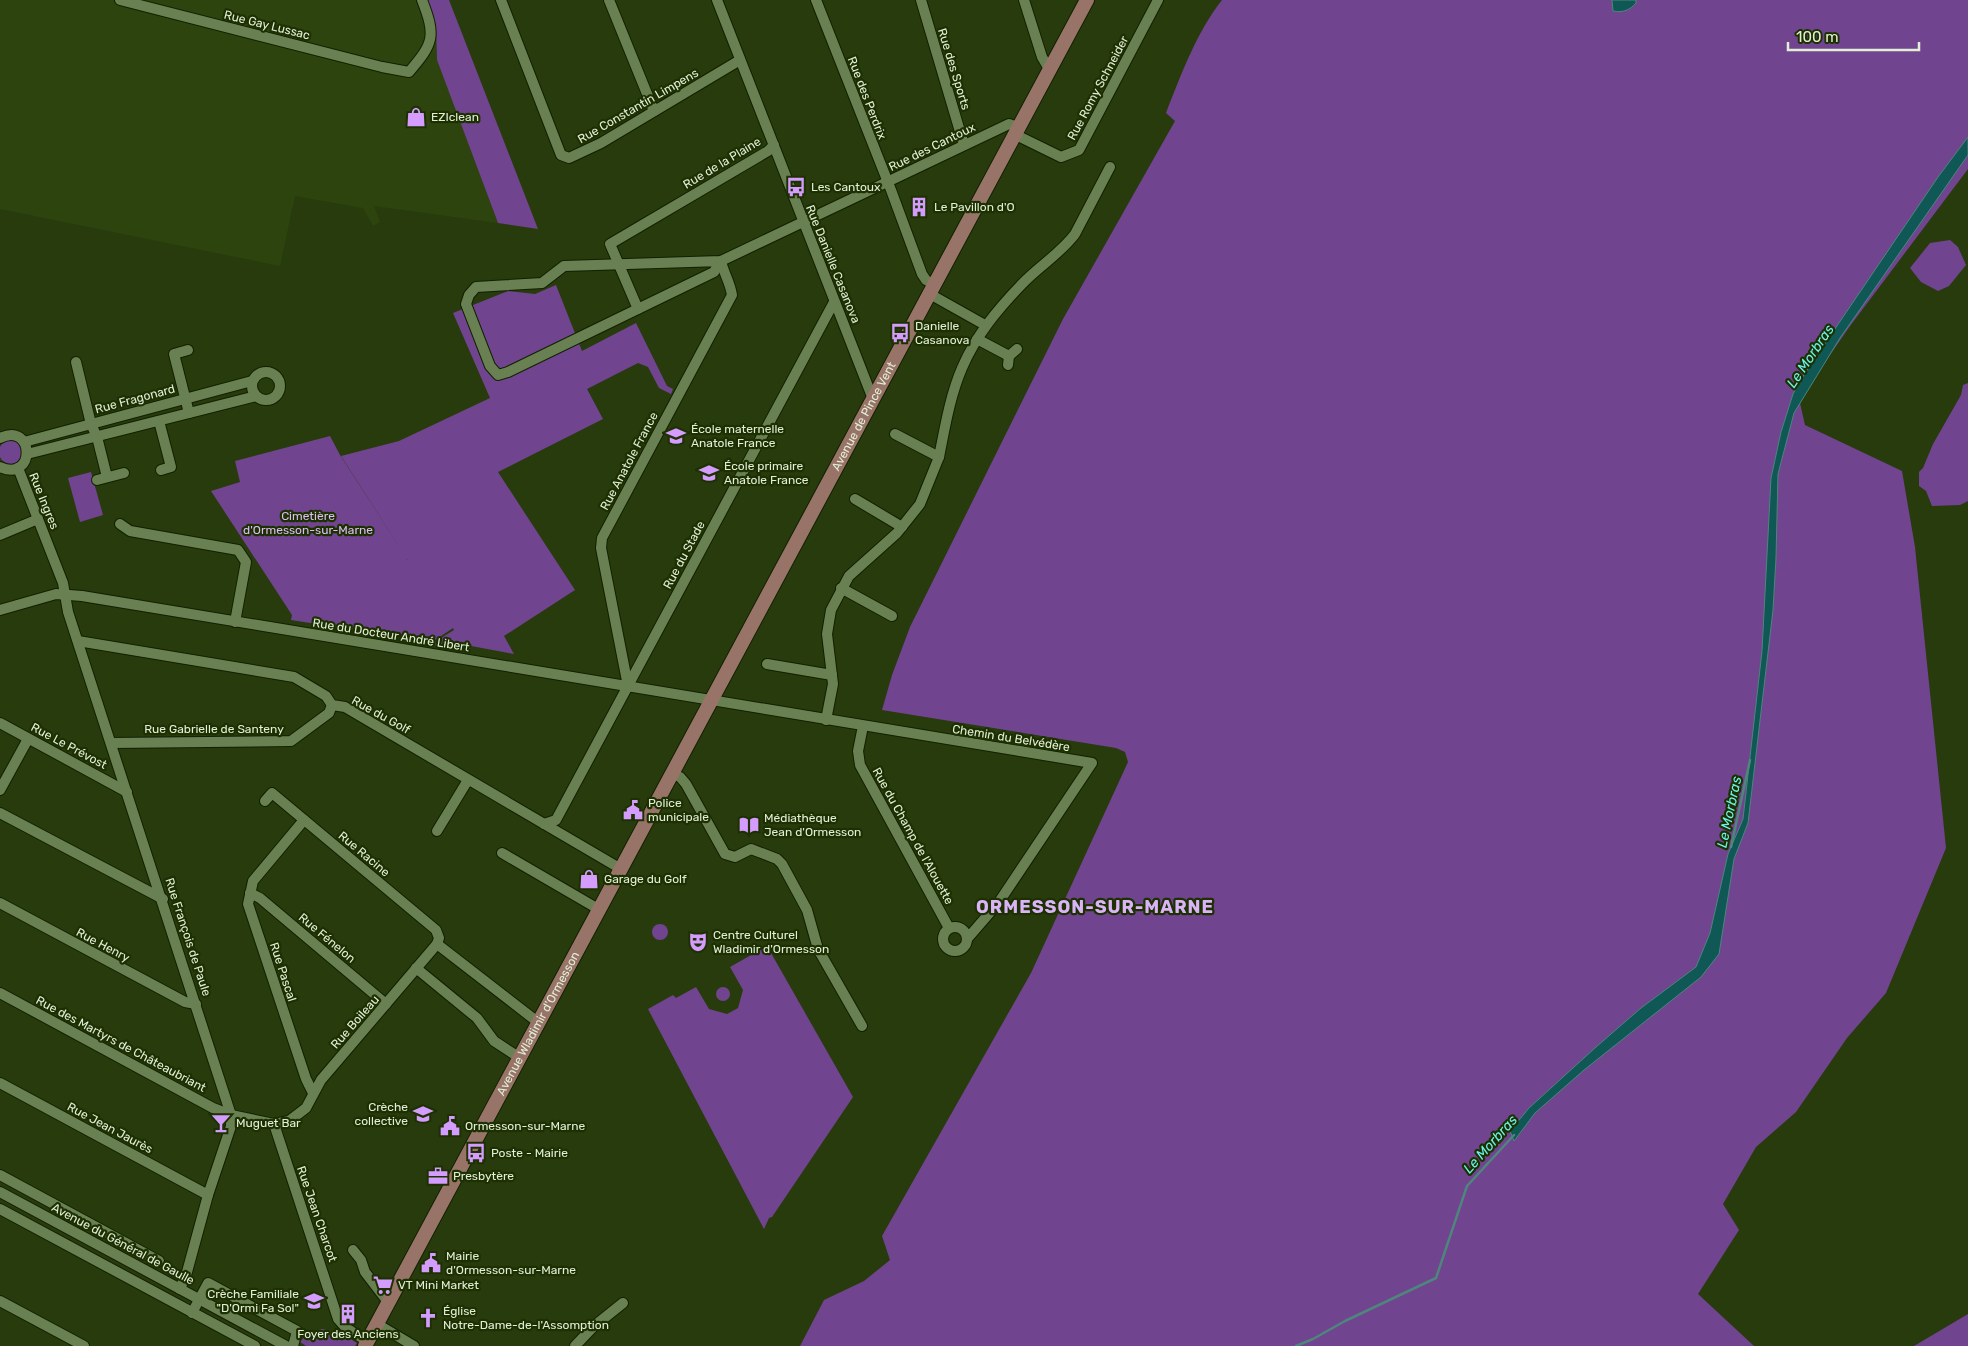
<svg xmlns="http://www.w3.org/2000/svg" width="1968" height="1346" viewBox="0 0 1968 1346" font-family="Rubik,sans-serif">
<rect width="100%" height="100%" fill="#273b0d"/>
<path fill="#2e440e" d="M0,0H426L436,25L437,60L498,223L374,206L380,222L373,226L363,208L295,196L280,266L0,209Z"/>
<g fill="#71448f">
<path d="M426,0H449L538,229L498,223L437,60L436,25Z"/>
<path d="M1222,0H1968V169L1850,326L1809,385L1800,403L1805,425L1902,471L1915,547L1946,848L1886,993L1847,1038L1796,1112L1756,1147L1723,1204L1739,1230L1698,1294L1754,1346H800L824,1300L864,1281L890,1260L882,1236L1031,973L1128,762L1125,752L1116,748L882,710L892,675L910,627L1063,319L1175,121L1166,113C1181,75 1196,33 1222,0Z"/>
<path d="M1950,240L1958,247L1966,265L1949,286L1938,291L1921,282L1910,268L1930,243Z"/>
<path d="M556,285L582,351L636,323L667,386L673,389L671,394L659,388L648,367L638,363L587,389L603,419L498,472L575,590L504,636L514,654L471,646L469,652L435,646L433,643L454,630L453,628L432,642L291,620L292,615L211,491L240,482L235,461L330,436L340,455L408,560L341,456L399,441L490,398L453,313L508,291L535,294Z"/>
<path d="M1968,383V501L1960,505L1932,506L1926,491L1919,486V472L1923,468L1933,444L1961,395L1963,385Z"/>
<circle cx="11" cy="452" r="12"/>
<path d="M91,472L103,515L80,522L68,478Z"/>
<circle cx="660" cy="932" r="8"/>
<path d="M767,946L853,1097L772,1217L769,1218L764,1229L648,1009L673,995L676,998L696,987L709,1009L727,1014L738,1008L743,990L730,967Z"/>
<circle cx="723" cy="994" r="7"/>
<path d="M1968,1314V1346H1914Z"/>
<path d="M322,1329L341,1333L357,1343L355,1346H306L300,1342L306,1335Z"/>
</g>
<g fill="#0f5855" stroke="#4e857c">
<path d="M1612,0H1636V3C1630,10 1623,13 1613,11Z"/>
<path d="M1968,137V155L1840,338L1794,413L1778,474L1776,558L1773,610L1748,823L1734,859L1719,954L1701,977L1584,1070L1535,1113L1514,1141L1510,1131L1529,1108L1596,1047L1641,1008L1696,967L1710,933L1728,854L1743,819L1762,651L1771,478L1781,432L1793,394L1805,373L1938,177Z"/>
</g>
<g fill="none" stroke-linecap="round" stroke-linejoin="round">
<g stroke="#4e857c" stroke-width="2.5">
<path d="M1731,847L1750,760"/>
<path d="M1296,1346L1313,1339L1345,1321L1436,1278L1467,1186L1514,1135"/>
</g>
<defs>
<g id="minor">
<path d="M120,0L382,67L409,72C434,43 436,36 422,0"/>
<path d="M501,0L561,155L569,158L601,143L740,60"/>
<path d="M609,0L654,111"/>
<path d="M717,0L871,394L875,396"/>
<path d="M816,0L891,190L922,274L926,280L933,284"/>
<path d="M921,0L964,145"/>
<path d="M1024,0L1042,57L1049,69"/>
<path d="M1014,134L1061,157L1079,150L1158,0"/>
<path d="M721,261L714,272L508,372L498,375L490,366L466,304L469,295L476,287L542,283L564,266L721,261L1009,124L1018,127"/>
<path d="M928,293L985,325"/>
<path d="M638,309L610,244L768,151L774,145"/>
<path d="M977,339L1009,356"/>
<path d="M188,350L174,354L189,413"/>
<path d="M76,362L91,424L97,437L107,477"/>
<path d="M1008,365L1009,356L1017,349"/>
<circle cx="266" cy="386" r="14"/>
<path d="M159,421L171,467L161,470"/>
<path d="M0,438C35,421 36,483 0,467"/>
<path d="M24,442L252,381"/>
<path d="M27,454L256,396"/>
<path d="M939,457C945,427 950,396 962,368C976,335 998,309 1022,284C1039,266 1060,254 1075,234L1110,167"/>
<path d="M18,468L63,583L68,612L231,1115V1126L208,1195L187,1272L180,1289"/>
<path d="M97,480L124,473"/>
<path d="M855,499L902,527"/>
<path d="M120,524L130,531L238,550L246,562L235,622"/>
<path d="M0,535L38,519"/>
<path d="M841,588L892,616"/>
<path d="M0,610L56,594L82,596L1092,763L999,902L967,939"/>
<path d="M78,641L294,677L326,696L332,705L345,707L621,869"/>
<path d="M767,664L832,675"/>
<path d="M628,686L601,548L602,538L732,295C730,282 724,274 721,261"/>
<path d="M826,720L833,684L827,634L831,610L849,576L897,533L920,504L939,457L895,434"/>
<path d="M0,723L127,792"/>
<path d="M863,726L858,751L860,765L949,928"/>
<path d="M111,743L291,741L329,713L332,705"/>
<path d="M673,774L680,777L686,784L725,854L735,857L751,849L777,859L782,864L807,910L818,949L862,1026"/>
<path d="M0,790L28,739"/>
<path d="M0,813L163,899"/>
<path d="M304,820L253,881L248,904L306,1079L313,1093"/>
<path d="M544,824L556,820L834,302"/>
<path d="M437,831L468,780"/>
<path d="M502,853L600,910"/>
<path d="M250,893L260,898L386,1004"/>
<path d="M0,903L185,1002L196,1004"/>
<circle cx="955" cy="939" r="12"/>
<path d="M437,944L539,1023"/>
<path d="M416,968L477,1018L494,1041L520,1058"/>
<path d="M0,993L213,1108L231,1115L274,1124L289,1121L306,1108L321,1080L437,944L439,938L436,930L272,793L265,801"/>
<path d="M0,1083L208,1195"/>
<path d="M274,1124L338,1319L346,1328L367,1341"/>
<path d="M0,1175L159,1261"/>
<path d="M0,1192L286,1346"/>
<path d="M0,1209L255,1346"/>
<path d="M353,1250L361,1260L365,1272L388,1302"/>
<path d="M0,1301L84,1346"/>
<path d="M192,1313L208,1283L297,1331L293,1346"/>
<path d="M377,1324L414,1346"/>
<path d="M575,1346L593,1327L623,1303"/>
</g>
<g id="major">
<path id="s1" d="M365,1346L1087,0"/>
</g>
</defs>
<use href="#minor" stroke="#122001" stroke-width="12"/>
<use href="#major" stroke="#122001" stroke-width="16"/>
<use href="#minor" stroke="#698152" stroke-width="10"/>
<use href="#major" stroke="#987468" stroke-width="14"/>
</g>
<defs>
<symbol id="shop-bare" viewBox="-9 -9 18 18"><path d="M-5-2.5h2.3a2.7 3.5 0 0 1 5.4 0H5L5.5 6h-11ZM-1.5-2.5h3a1.5 2.3 0 0 0-3 0Z" fill="#d49cfc" stroke="#1d3002" stroke-width="2.5" paint-order="stroke"/></symbol>
<symbol id="bus-bare" viewBox="-9 -9 18 18"><path d="M-5-6H5V4H4V6H2V4H-2V6H-4V4H-5ZM-3.5-4V0h7V-4ZM-3.5 1.2v1.5H-2V1.2ZM2 1.2v1.5H3.5V1.2Z" fill="#d49cfc" stroke="#1d3002" stroke-width="2.5" paint-order="stroke"/></symbol>
<symbol id="building-bare" viewBox="-9 -9 18 18"><path d="M-4-6H4V6H1V3H-1V6H-4ZM-2.5-4.3h1.7v1.8h-1.7ZM.8-4.3h1.7v1.8H.8ZM-2.5-1h1.7V.8h-1.7ZM.8-1h1.7V.8H.8Z" fill="#d49cfc" stroke="#1d3002" stroke-width="2.5" paint-order="stroke"/></symbol>
<symbol id="school-bare" viewBox="-9 -9 18 18"><path d="M0-5L7-2L0 1L-7-2ZM-4 1L0 2.5L4 1V4Q0 6-4 4Z" fill="#d49cfc" stroke="#1d3002" stroke-width="2.5" paint-order="stroke"/></symbol>
<symbol id="civic-bare" viewBox="-9 -9 18 18"><path d="M-.6-6.5H3V-4.5H.6V-3L4-1V1h2V6H-6V1h2V-1L-.6-3ZM-1.2 2.5V6h2.4V2.5Z" fill="#d49cfc" stroke="#1d3002" stroke-width="2.5" paint-order="stroke"/></symbol>
<symbol id="library-bare" viewBox="-9 -9 18 18"><path d="M-6-4Q-3-5.5-.7-3.5V5Q-3 3-6 4ZM6-4Q3-5.5 .7-3.5V5Q3 3 6 4Z" fill="#d49cfc" stroke="#1d3002" stroke-width="2.5" paint-order="stroke"/></symbol>
<symbol id="theatre-bare" viewBox="-9 -9 18 18"><path d="M-5-5.5Q0-4 5-5.5V0Q5 5 0 6Q-5 5-5 0ZM-3.3-2.5H-1v1.5H-3.3ZM1-2.5H3.3v1.5H1ZM-2.8 1Q0 5.5 2.8 1Z" fill="#d49cfc" stroke="#1d3002" stroke-width="2.5" paint-order="stroke"/></symbol>
<symbol id="bar-bare" viewBox="-9 -9 18 18"><path d="M-6-5H6L.8 .8V4.5H3.5V6h-7V4.5H-.8V.8Z" fill="#d49cfc" stroke="#1d3002" stroke-width="2.5" paint-order="stroke"/></symbol>
<symbol id="office-bare" viewBox="-9 -9 18 18"><path d="M-6-3h4V-5.5h4V-3h4V5H-6ZM-1-4.5V-3h2v-1.5ZM-6 0V1H6V0Z" fill="#d49cfc" stroke="#1d3002" stroke-width="2.5" paint-order="stroke"/></symbol>
<symbol id="supermarket-bare" viewBox="-9 -9 18 18"><path d="M-6-5.5h2.5l.6 2H6L4.5 2H-2.5L-4.4-4H-6ZM-1.5 3.2a1.3 1.3 0 1 0 .1 0ZM3 3.2a1.3 1.3 0 1 0 .1 0Z" fill="#d49cfc" stroke="#1d3002" stroke-width="2.5" paint-order="stroke"/></symbol>
<symbol id="church-bare" viewBox="-9 -9 18 18"><path d="M-1.2-6h2.4v3.5h3.3v2.4h-3.3V6h-2.4V-.1h-3.3v-2.4h3.3Z" fill="#d49cfc" stroke="#1d3002" stroke-width="2.5" paint-order="stroke"/></symbol>
</defs>
<g fill-rule="evenodd">
<use href="#shop-bare" x="402" y="103" width="28" height="28"/>
<use href="#bus-bare" x="782" y="173" width="28" height="28"/>
<use href="#building-bare" x="905" y="193" width="28" height="28"/>
<use href="#bus-bare" x="886" y="319" width="28" height="28"/>
<use href="#school-bare" x="662" y="422" width="28" height="28"/>
<use href="#school-bare" x="695" y="459" width="28" height="28"/>
<use href="#civic-bare" x="619" y="796" width="28" height="28"/>
<use href="#library-bare" x="735" y="811" width="28" height="28"/>
<use href="#shop-bare" x="575" y="865" width="28" height="28"/>
<use href="#theatre-bare" x="684" y="928" width="28" height="28"/>
<use href="#school-bare" x="409" y="1100" width="28" height="28"/>
<use href="#bar-bare" x="207" y="1109" width="28" height="28"/>
<use href="#civic-bare" x="436" y="1112" width="28" height="28"/>
<use href="#bus-bare" x="462" y="1139" width="28" height="28"/>
<use href="#office-bare" x="424" y="1162" width="28" height="28"/>
<use href="#civic-bare" x="417" y="1249" width="28" height="28"/>
<use href="#supermarket-bare" x="369" y="1271" width="28" height="28"/>
<use href="#school-bare" x="300" y="1287" width="28" height="28"/>
<use href="#building-bare" x="334" y="1300" width="28" height="28"/>
<use href="#church-bare" x="414" y="1304" width="28" height="28"/>
</g>
<g text-anchor="middle" stroke-width="4.5" stroke-linejoin="round" paint-order="stroke">
<g font-size="12" fill="#e2efd6" stroke="#1d3002">
<text transform="translate(267 25) rotate(14)" y="4">Rue Gay Lussac</text>
<text transform="translate(954 69) rotate(73)" y="4">Rue des Sports</text>
<text transform="translate(1098 88) rotate(-62)" y="4">Rue Romy Schneider</text>
<text transform="translate(867 98) rotate(69)" y="4">Rue des Perdrix</text>
<text transform="translate(638 106) rotate(-30)" y="4">Rue Constantin Limpens</text>
<text transform="translate(932 147) rotate(-26)" y="4">Rue des Cantoux</text>
<text transform="translate(722 163) rotate(-31)" y="4">Rue de la Plaine</text>
<text transform="translate(833 264) rotate(68)" y="4">Rue Danielle Casanova</text>
<text transform="translate(135 399) rotate(-15)" y="4">Rue Fragonard</text>
<text dy="4" stroke="none"><textPath href="#s1" startOffset="1055">Avenue de Pince Vent</textPath></text>
<text transform="translate(629 461) rotate(-62)" y="4">Rue Anatole France</text>
<text transform="translate(44 501) rotate(68)" y="4">Rue Ingres</text>
<text transform="translate(684 555) rotate(-62)" y="4">Rue du Stade</text>
<text transform="translate(391 635) rotate(9)" y="4">Rue du Docteur André Libert</text>
<text transform="translate(381 715) rotate(29)" y="4">Rue du Golf</text>
<text x="214" y="733">Rue Gabrielle de Santeny</text>
<text transform="translate(1011 738) rotate(9)" y="4">Chemin du Belvédère</text>
<text transform="translate(69 746) rotate(28)" y="4">Rue Le Prévost</text>
<text transform="translate(913 836) rotate(61)" y="4">Rue du Champ de l'Alouette</text>
<text transform="translate(364 854) rotate(40)" y="4">Rue Racine</text>
<text transform="translate(188 937) rotate(72)" y="4">Rue François de Paule</text>
<text transform="translate(327 938) rotate(40)" y="4">Rue Fénelon</text>
<text transform="translate(103 945) rotate(28)" y="4">Rue Henry</text>
<text transform="translate(283 972) rotate(72)" y="4">Rue Pascal</text>
<text transform="translate(355 1022) rotate(-49)" y="4">Rue Boileau</text>
<text dy="4" stroke="none"><textPath href="#s1" startOffset="366">Avenue Wladimir d'Ormesson</textPath></text>
<text transform="translate(121 1044) rotate(28)" y="4">Rue des Martyrs de Châteaubriant</text>
<text transform="translate(110 1128) rotate(28)" y="4">Rue Jean Jaurès</text>
<text transform="translate(317 1214) rotate(71)" y="4">Rue Jean Charcot</text>
<text transform="translate(123 1244) rotate(28)" y="4">Avenue du Général de Gaulle</text>
</g>
<g font-size="12" fill="#e2efd6" stroke="#1d3002" text-anchor="start">
<text x="431" y="121">EZIclean</text>
<text x="811" y="191">Les Cantoux</text>
<text x="934" y="211">Le Pavillon d'O</text>
<text x="915" y="330">Danielle<tspan x="915" dy="14">Casanova</tspan></text>
<text x="691" y="433">École maternelle<tspan x="691" dy="14">Anatole France</tspan></text>
<text x="724" y="470">École primaire<tspan x="724" dy="14">Anatole France</tspan></text>
<text x="648" y="807">Police<tspan x="648" dy="14">municipale</tspan></text>
<text x="764" y="822">Médiathèque<tspan x="764" dy="14">Jean d'Ormesson</tspan></text>
<text x="604" y="883">Garage du Golf</text>
<text x="713" y="939">Centre Culturel<tspan x="713" dy="14">Wladimir d'Ormesson</tspan></text>
<text x="408" y="1111" text-anchor="end">Crèche<tspan x="408" dy="14">collective</tspan></text>
<text x="236" y="1127">Muguet Bar</text>
<text x="465" y="1130">Ormesson-sur-Marne</text>
<text x="491" y="1157">Poste - Mairie</text>
<text x="453" y="1180">Presbytère</text>
<text x="446" y="1260">Mairie<tspan x="446" dy="14">d'Ormesson-sur-Marne</tspan></text>
<text x="398" y="1289">VT Mini Market</text>
<text x="299" y="1298" text-anchor="end">Crèche Familiale<tspan x="299" dy="14">"D'Ormi Fa Sol"</tspan></text>
<text x="443" y="1315">Église<tspan x="443" dy="14">Notre-Dame-de-l'Assomption</tspan></text>
<text x="348" y="1338" text-anchor="middle">Foyer des Anciens</text>
</g>
<g font-size="12" fill="#ddbff5" stroke="#1d3002">
<text x="308" y="520">Cimetière<tspan x="308" dy="14">d'Ormesson-sur-Marne</tspan></text>
</g>
<g font-size="14" font-style="italic" fill="#6cf3ec" stroke="#1d3002">
<text transform="translate(1810 356) rotate(-56)" y="5">Le Morbras</text>
<text transform="translate(1729 812) rotate(-78)" y="5">Le Morbras</text>
<text transform="translate(1490 1144) rotate(-48)" y="5">Le Morbras</text>
</g>
<g font-size="18" font-weight="bold" letter-spacing="1" fill="#dab4f7" stroke="#1d3002">
<text x="1095" y="913">ORMESSON-SUR-MARNE</text>
</g>
</g>
<path d="M1788 42v8h131v-8" fill="none" stroke="#e2efd6" stroke-width="2.5"/>
<text x="1796" y="42" font-size="15" fill="#e2efd6" stroke="#1d3002" stroke-width="4" paint-order="stroke">100 m</text>
</svg>
